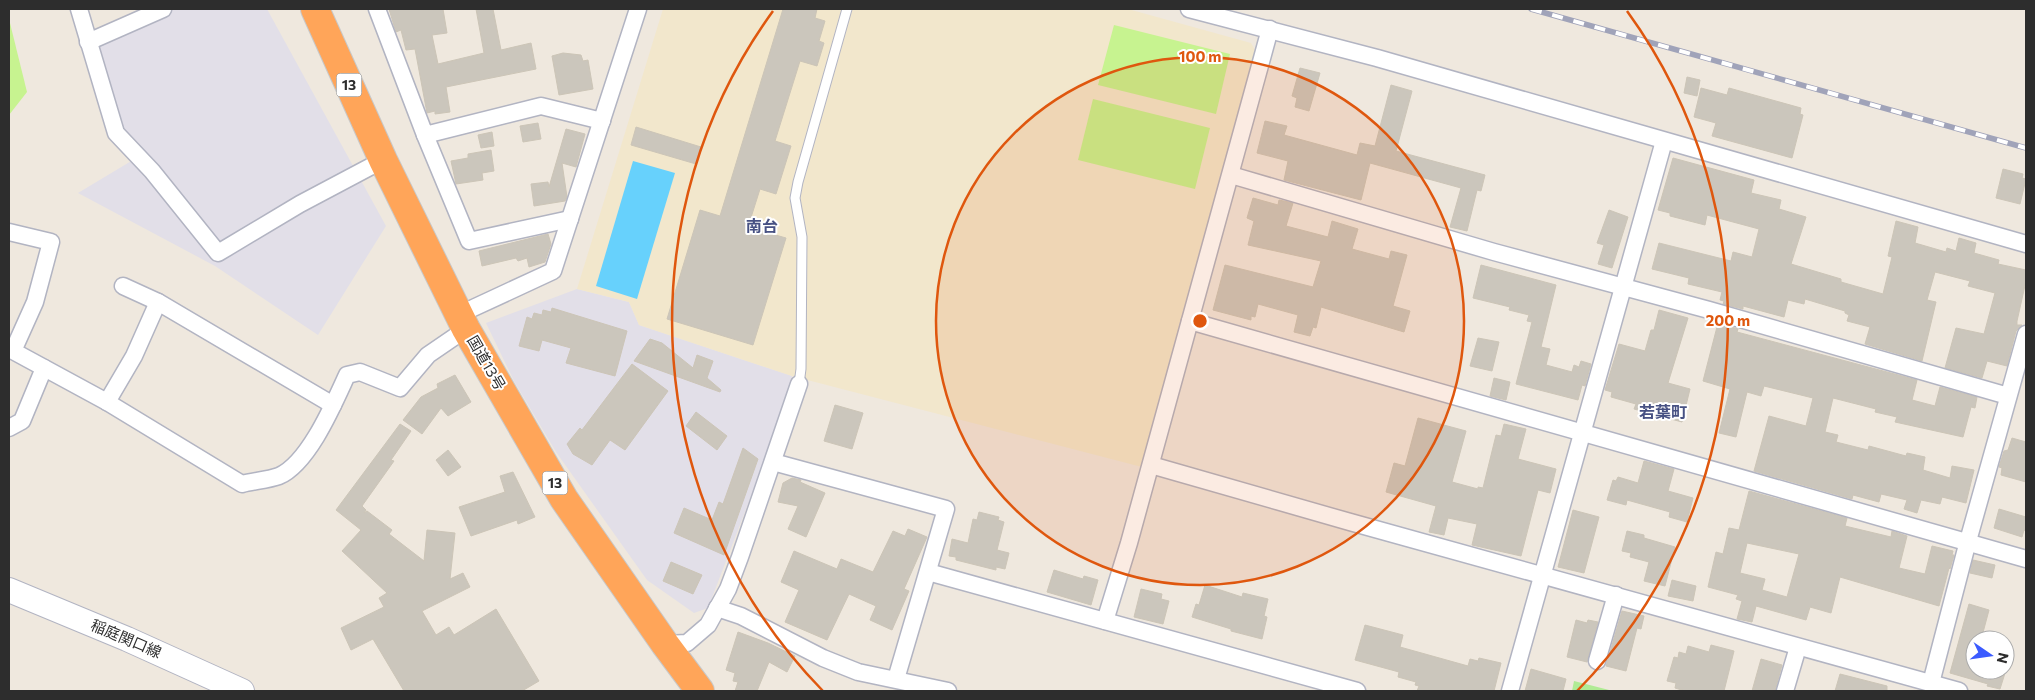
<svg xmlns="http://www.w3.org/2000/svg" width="2035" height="700" viewBox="0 0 2035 700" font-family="Commissioner,'Noto Sans JP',sans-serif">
<rect width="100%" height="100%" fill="#efe8de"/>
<g fill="#e2dfe8">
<path d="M163,9H267L386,226L318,335L215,266L78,193L138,157L116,133L88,42Z"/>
<path d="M577,289L629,302L639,325L792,376L771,444L708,608L694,613L647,580L556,452L514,381L486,323Z"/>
</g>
<path fill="#f2e7cc" d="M663,9H1128L1251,43L1257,54L1142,467L792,376L639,325L629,302L577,289Z"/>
<path fill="#b0eb95" d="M1574,681L1613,691H1572Z"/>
<g fill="#c7f390">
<path d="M9,19L27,92L9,115Z"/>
<path d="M1114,25L1230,54L1216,114L1098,85Z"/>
<path d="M1093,99L1210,128L1195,189L1078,160Z"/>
</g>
<path fill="#67d1fc" d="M633,161L675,173L637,299L596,286Z"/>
<g fill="#cbc6bc" stroke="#ccc5b7" fill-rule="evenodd">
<path d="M389,9H443L447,33L432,35L438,64L484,53L476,9H493L501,50L531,43L536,69L446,87L450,112L435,114V111L427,113L415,49L406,50L401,30L396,32Z"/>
<path d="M783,9H817L815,18L825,21L819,41L824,43L817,66L800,61L775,141L791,146L776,194L760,189L748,227L786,238L753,345L667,319L700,210L720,216Z"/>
<path d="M563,53L581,55L583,61L588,60L593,89L559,95L552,56Z"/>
<path d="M1300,68L1320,73L1309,111L1295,107L1297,98L1292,96Z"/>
<path d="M1687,77L1700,80L1697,96L1684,93Z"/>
<path d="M1391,85L1412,91L1396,151L1485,175L1481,191L1477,190L1467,231L1450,227L1461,188L1370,163L1361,200L1284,180L1288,161L1257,153L1265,121L1287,126L1284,135L1357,155L1360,143L1375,146Z"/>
<path d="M1701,88L1727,95L1729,88L1801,108L1800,114L1803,115L1792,158L1712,136L1716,123L1694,117Z"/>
<path d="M538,123L541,139L523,142L520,126Z"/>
<path d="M636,127L701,147L696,164L631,145Z"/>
<path d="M566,129L585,134L576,167L562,163L567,197L565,201L534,206L531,184L548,182L549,187Z"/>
<path d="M492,132L494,146L481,148L478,135Z"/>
<path d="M491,150L494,171L482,173L483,180L456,184L451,161L468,158V154Z"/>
<path d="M1673,158L1754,180L1751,193L1781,200L1779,209L1806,217L1791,264L1841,279V282L1883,294L1892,257L1888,256L1896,221L1918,227L1915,243L1946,252L1947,248L1956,251L1959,238L1976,243L1974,253L1999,260L1998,264L2026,270V281L2017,321V325H2022L2016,331L2007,366L1987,361L1982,378L1945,368L1956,328L1984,334L1995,293L1968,286L1970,281L1935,272L1927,300L1936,302L1922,361L1865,344L1870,327L1847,321L1849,315L1845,313V311L1805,299L1804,304L1788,300L1784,317L1743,306V309L1723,304L1724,301L1720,300L1722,292L1688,284L1689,278L1652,269L1659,243L1731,261L1733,252L1752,257L1759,229L1707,215L1705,225L1670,216V213L1658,210Z"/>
<path d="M2003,169L2023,174L2022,178L2026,179L2020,204L1996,198Z"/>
<path d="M1253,198L1278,205L1279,200L1293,203L1286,226L1328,237L1332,221L1358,229L1352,249L1389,259L1391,251L1407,255L1393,306L1410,311L1404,332L1321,307L1316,328L1313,327L1310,336L1294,332L1298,315L1258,304L1255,317L1251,316V320L1213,310L1225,265L1313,287L1321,261L1248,245L1254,221L1247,218Z"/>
<path d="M1609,210L1628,217L1612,268L1598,264L1604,245L1597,243Z"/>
<path d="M548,234L551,244L545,262L529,267L527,258L518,261L516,258L482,266L479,251Z"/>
<path d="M1481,265L1556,285L1541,347L1550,349L1546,365L1572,372L1574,365L1579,367L1581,361L1591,364L1585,386L1582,385L1578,400L1516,384L1532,322L1527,321L1529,315L1509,310L1510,307L1473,298Z"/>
<path d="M552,308L627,331L615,376L566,363L571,348L542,340L539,351L519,346L527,317L532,319L534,313L542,315L543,310L551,312Z"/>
<path d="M1659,310L1688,318L1668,383L1690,389L1682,422L1634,409L1636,404L1611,397L1612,392L1605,390L1619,344L1645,351L1651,330H1654Z"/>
<path d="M1718,323L1738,329L1737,332L1917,380L1912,400L1935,406L1940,387L1977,397L1975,408L1971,407L1963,437L1895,422L1897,417L1875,412L1876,409L1833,398L1825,432L1838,435L1836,442L1868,450L1869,446L1906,456L1907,453L1925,457L1923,470L1950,478L1952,466L1974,470L1966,503L1942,497L1940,504L1921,500L1917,513L1904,509L1907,500L1881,494L1879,502L1853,495L1852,499L1754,471L1769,416L1806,426L1813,398L1764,386L1761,396L1747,392L1736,437L1719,433L1730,389L1703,381Z"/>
<path d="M1478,338L1499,342L1492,371L1470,366Z"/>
<path d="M650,339L662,343L693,368L697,355L713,361L707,378L721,390L720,392L634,361Z"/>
<path d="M632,364L668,391L625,450L610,440L592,465L573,454L567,444L580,428L582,430Z"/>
<path d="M455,375L471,402L448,416L441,408L422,434L403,420L421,397L438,388L437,384Z"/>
<path d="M1494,378L1510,382L1506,400L1490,396Z"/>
<path d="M835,405L863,413L852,449L824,441Z"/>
<path d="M696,412L727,436L717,450L686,426Z"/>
<path d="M1418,418L1466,431L1452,482L1478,489V487L1483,488L1496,435L1501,436L1504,424L1526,429L1518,459L1556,469L1550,493L1538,490L1521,556L1472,545L1477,524L1448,518L1444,535L1429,532L1436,506L1386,492L1394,463L1405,466Z"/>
<path d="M400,424L411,431L391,460L394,461L362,506L366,510L364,513L367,511L392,530L389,534L424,561L427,530L455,533L450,579L463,573L470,587L422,611L436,635L449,627L454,635L496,609L539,681L522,691H404L373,639L351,650L341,628L384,607L379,598L387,593L342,551L361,530L336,510Z"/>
<path d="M2012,438L2026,442V482L2001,475L2002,468L1999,467L2004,451L2008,450Z"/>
<path d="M743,448L758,459L724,555L674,533L684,508L712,520L719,502L723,504Z"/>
<path d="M448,450L461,467L448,476L436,460Z"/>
<path d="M1644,461L1674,469L1668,491L1693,498L1687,522L1669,517L1670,512L1627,500L1626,505L1607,500L1613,480L1616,481L1618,477L1638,483Z"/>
<path d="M513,472L535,517L518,524L517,520L471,536L459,507L505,492L500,476Z"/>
<path d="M792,478L801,480L800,482L825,493L806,537L788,529L798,506L778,502L783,483Z"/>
<path d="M1749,491L1847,518L1845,526L1891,537L1892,531L1907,536L1899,568L1925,574L1932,546L1953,551L1952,555H1954L1950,569L1949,568L1939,606L1840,577L1831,613L1810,607L1806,620L1756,606L1752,622L1737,619L1742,601L1736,599L1738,595L1708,587L1716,552L1723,554L1729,528L1739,530ZM1747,543L1799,554L1787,597L1762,590L1765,579L1740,573Z"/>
<path d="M1999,509L2026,517V531L2024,530L2022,537L1994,528Z"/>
<path d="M1573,510L1599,517L1584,573L1558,567Z"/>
<path d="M979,512L999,517L998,520L1004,522L997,550L1009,553L1005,569L996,567V570L956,560V557L949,556L952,539L968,543L973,519L977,520Z"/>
<path d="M908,529L927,537L904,589L909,591L892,630L870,620L876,606L849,594L827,640L785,622L799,590L781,582L794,551L837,569L841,559L873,572L893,531L905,536Z"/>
<path d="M1627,531L1644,535V538L1675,547L1665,586L1644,581L1649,562L1630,557L1631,553L1622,551Z"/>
<path d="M1973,560L1995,565L1992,578L1970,573Z"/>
<path d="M671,562L702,575L693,594L663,581Z"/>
<path d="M1054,570L1083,579L1084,576L1098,580L1091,605L1047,592Z"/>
<path d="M1672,580L1696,586L1693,601L1668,596Z"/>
<path d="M1205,585L1242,597L1243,593L1268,599L1264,616L1267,617L1262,639L1231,631V629L1192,617L1196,604L1199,605Z"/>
<path d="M1141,589L1162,594L1161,599L1169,601L1163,624L1134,617Z"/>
<path d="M1969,604L1989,610L1981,640H1975V670H2006L2000,689L1987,686L1988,684L1950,673Z"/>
<path d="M1622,611L1644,616L1641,629L1637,628L1626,671L1606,666Z"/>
<path d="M1576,620L1587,623L1588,620L1598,622L1587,662L1567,657Z"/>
<path d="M1365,625L1403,635L1400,647L1468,666L1470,659L1478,661L1479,658L1501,663L1494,691H1417L1419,686L1415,685L1416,682L1398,677L1399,672L1355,660Z"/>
<path d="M738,632L768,643L795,656L787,672L769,662L757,691H735L738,682L733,681L735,673L726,670Z"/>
<path d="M1711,645L1734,651L1724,691H1685L1675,688L1676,683L1667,681L1674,657L1678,658L1679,652L1686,654L1688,646L1709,652Z"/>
<path d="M1761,659L1782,665L1775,691H1752Z"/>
<path d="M1531,669L1566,679L1563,691H1525Z"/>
<path d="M1840,674L1887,686V691H1835Z"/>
</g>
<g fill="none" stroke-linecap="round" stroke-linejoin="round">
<defs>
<path id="lane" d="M799,384L801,369L802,237L795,198L798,182L847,9"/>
<g id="street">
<path d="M79,9L116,133L152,171L218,253L300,204L383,160"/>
<path d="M377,9L425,135L541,106L602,121"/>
<path d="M1189,9L1377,58L2026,244"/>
<path d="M88,42L163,9"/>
<path d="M425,135L469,241L570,219"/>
<path d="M1231,175L1494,252L1709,310L2008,396"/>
<path d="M9,232L51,242L35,302L13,351L107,402L242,484C253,481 268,480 279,476C309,463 334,403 347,375L360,372L400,388L428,355L466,329"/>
<path d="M123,286L158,302L333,405"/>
<path d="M458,315L553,271L638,9"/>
<path d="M1190,321L2026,559"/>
<path d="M107,402L134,356L158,302"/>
<path d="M9,428L22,421L44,368"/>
<path d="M773,462L946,509L896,679"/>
<path d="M1151,465L1350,522L1959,691"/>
<path d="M928,572L1357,691"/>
<path d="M717,608L741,616L823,658L858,672L948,691"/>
<path d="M1105,621L1129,543L1270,29"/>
<path d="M665,644L687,643L708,625L728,589L740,557L799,384"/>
<path d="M1597,661L1616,595"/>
<path d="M1931,683L1968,541L2026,334"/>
<path d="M1510,691L1664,141"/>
<path d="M1785,691L1798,647"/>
</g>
<path id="secondary" d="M9,590L127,639L242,691"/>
<path id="highway" d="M315,9L383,160L466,329L564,499L665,644L700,691"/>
</defs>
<use href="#lane" stroke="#b2b4c2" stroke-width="11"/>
<use href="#street" stroke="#b2b4c2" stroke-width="19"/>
<use href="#secondary" stroke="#b2b4c2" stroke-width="26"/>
<use href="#highway" stroke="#c8c8c8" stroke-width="30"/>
<use href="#lane" stroke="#fff" stroke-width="9"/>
<use href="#street" stroke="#fff" stroke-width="16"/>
<use href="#secondary" stroke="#fff" stroke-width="24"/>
<use href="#highway" stroke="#ffa559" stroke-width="28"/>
<defs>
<path id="rail" d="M1531,9L2026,148"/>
</defs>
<use href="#rail" stroke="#a0a3b9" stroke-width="5.5"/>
<use href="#rail" stroke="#fff" stroke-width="4" stroke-dasharray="11" stroke-linecap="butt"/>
</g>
<circle cx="1200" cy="321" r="264" fill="#df570e" fill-opacity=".12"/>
<g fill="none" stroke="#df570e" stroke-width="2.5">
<circle cx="1200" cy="321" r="264"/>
<path d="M823 691A528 528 0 0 1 773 11M1627 11A528 528 0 0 1 1577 691"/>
</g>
<g text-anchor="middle" stroke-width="4" stroke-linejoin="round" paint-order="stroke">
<g fill="#fff" stroke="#6c6c6c" stroke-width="1">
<rect x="336.5" y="73.5" width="25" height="23" rx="4"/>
<rect x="542.5" y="471.5" width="25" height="23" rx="4"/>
</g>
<g font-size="14" font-weight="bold" fill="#2d2d2d">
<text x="349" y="90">13</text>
<text x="555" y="488">13</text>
</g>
<g font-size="15" fill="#2d2d2d" stroke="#fff">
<text transform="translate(486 363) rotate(60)" y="5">国道13号</text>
<text transform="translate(126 639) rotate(23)" y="5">稲庭関口線</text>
</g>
<g font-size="16" font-weight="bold" fill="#475183" stroke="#fff">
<text x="762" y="232">南台</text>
<text x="1663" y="418">若葉町</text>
</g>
</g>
<circle cx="1200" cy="321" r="8" fill="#df570e" stroke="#fff" stroke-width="2.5"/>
<g font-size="15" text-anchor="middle" font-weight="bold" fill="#df570e" stroke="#fff" stroke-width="4" stroke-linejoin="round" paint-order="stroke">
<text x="1200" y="62">100 m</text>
<text x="1728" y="326">200 m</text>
</g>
<rect width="2035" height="700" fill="none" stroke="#2d2d2d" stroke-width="20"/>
<g transform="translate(1990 655) rotate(103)"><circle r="24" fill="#ffffff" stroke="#ababab"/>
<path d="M0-4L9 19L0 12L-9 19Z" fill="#3b5bff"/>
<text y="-8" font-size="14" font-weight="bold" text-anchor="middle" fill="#2d2d2d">N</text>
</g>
</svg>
